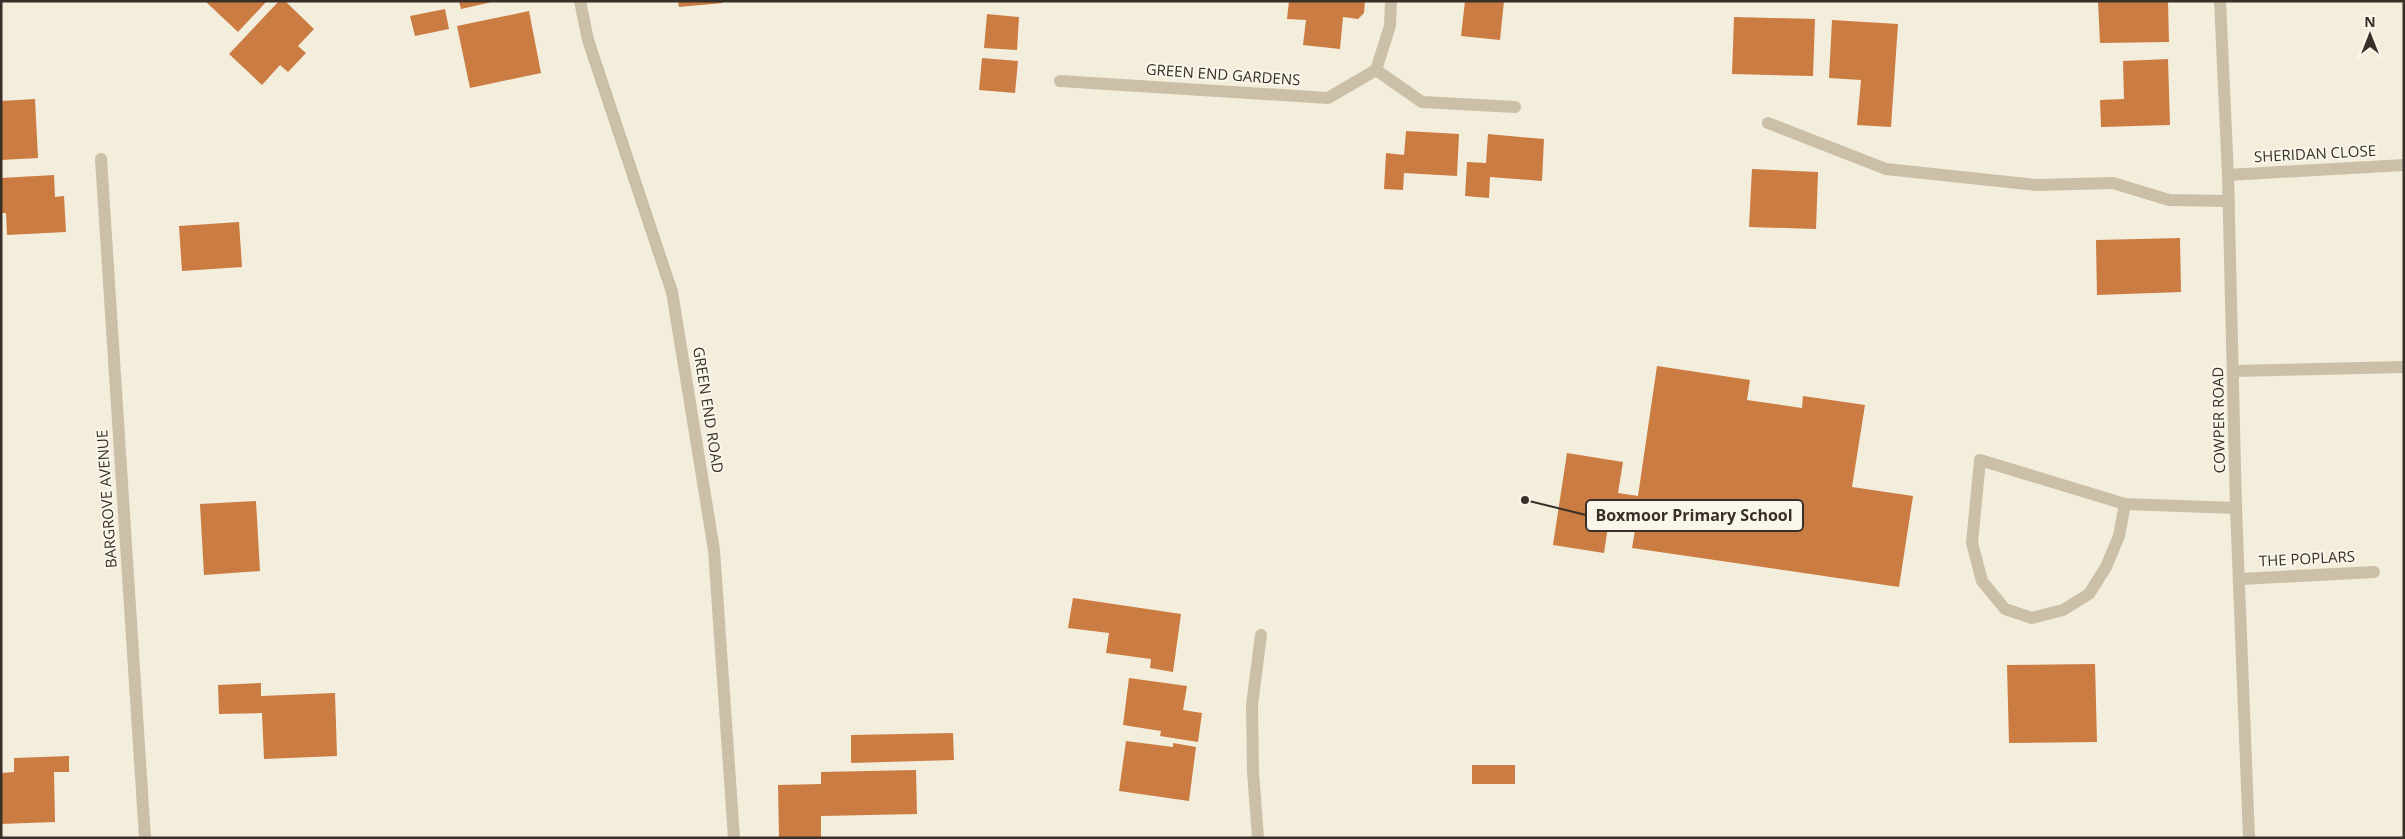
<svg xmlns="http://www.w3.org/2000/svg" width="2405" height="839" viewBox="0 0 2405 839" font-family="'Open Sans',sans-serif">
<rect width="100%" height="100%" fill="#f3eddc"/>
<g fill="#cb7c43">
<path d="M205,1H267L238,32Z"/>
<path d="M279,1H285L314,29L298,46L306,53L288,72L280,65L262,85L229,54Z"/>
<path d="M459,1H492V2L461,9Z"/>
<path d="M678,1H723V3L679,7Z"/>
<path d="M1289,1H1365L1364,13L1358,19L1343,17L1340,49L1303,45L1306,20L1287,19Z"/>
<path d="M1465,1H1504L1500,40L1461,36Z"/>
<path d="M2098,1H2168L2169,42L2100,43Z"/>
<path d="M445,9L449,29L415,36L410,16Z"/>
<path d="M529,11L541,73L470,88L457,26Z"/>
<path d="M987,14L1019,17L1017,50L984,48Z"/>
<path d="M1734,17L1815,19L1813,76L1732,74Z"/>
<path d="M1832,20L1898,24L1891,127L1857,125L1861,80L1829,78Z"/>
<path d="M982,58L1018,61L1015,93L979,90Z"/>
<path d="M2168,59L2170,125L2101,127L2100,100L2124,99L2123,61Z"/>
<path d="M35,99L38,158L1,160V101Z"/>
<path d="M1406,131L1459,134L1457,176L1404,173L1403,190L1384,189L1386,153L1404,155Z"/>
<path d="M1488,134L1544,139L1542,181L1490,177L1489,198L1465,196L1467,162L1486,163Z"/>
<path d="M1752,169L1818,172L1816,229L1749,227Z"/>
<path d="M54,175L55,197L64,196L66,232L7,235L6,213H1V178Z"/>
<path d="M239,222L242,267L182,271L179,226Z"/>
<path d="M2180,238L2181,292L2097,295L2096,240Z"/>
<path d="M1657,366L1750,380L1747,400L1802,408L1803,396L1865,405L1852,487L1913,496L1899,587L1632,548L1636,524L1609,520L1604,553L1553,545L1567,453L1623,462L1618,493L1638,496Z"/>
<path d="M256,501L260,571L204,575L200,504Z"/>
<path d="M1073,598L1181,614L1173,672L1150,668L1151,659L1106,653L1109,633L1068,628Z"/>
<path d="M2095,664L2097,742L2009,743L2007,665Z"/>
<path d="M1129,678L1187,686L1183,710L1202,713L1198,742L1160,736L1161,731L1123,725Z"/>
<path d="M261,683V696L335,693L337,756L264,759L262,713L219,714L218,685Z"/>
<path d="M953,733L954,760L851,763V735Z"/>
<path d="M1126,741L1173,747V743L1196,747L1189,801L1119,791Z"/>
<path d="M69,756V772H54L55,822L1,824V773L14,772V758Z"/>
<rect x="1472" y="765" width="43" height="19"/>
<path d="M916,770L917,814L821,816V838H779L778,785L821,784V772Z"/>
</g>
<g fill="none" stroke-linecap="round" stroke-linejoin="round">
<g stroke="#ccbfa8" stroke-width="12">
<path d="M1768,123L1886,169L2037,185L2113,183"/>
<path d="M2234,371L2404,367"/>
<path d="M2125,504L2119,536L2106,567L2089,594L2063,610L2032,618L2005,609L1982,581L1972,543L1980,460L2125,504L2236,508"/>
</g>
<g stroke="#ccbfa8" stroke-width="12">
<path d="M580,1L588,40L672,292L714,550L734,838"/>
<path d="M2220,1L2228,175L2236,508L2249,838"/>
<path d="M1376,70L1422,102L1515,107"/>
<path d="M1060,81L1328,98L1376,70L1390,26L1391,1"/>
<path d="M101,159L145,838"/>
<path d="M2228,175L2404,165"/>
<path d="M2113,183L2169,200L2229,201"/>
<path d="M2241,579L2374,572"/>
<path d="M1258,838L1253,771L1252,705L1261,635"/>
</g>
</g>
<g text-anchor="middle" stroke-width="4" stroke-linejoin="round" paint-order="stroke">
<g font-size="15" fill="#383028" stroke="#faf6e9">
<text transform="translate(1223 75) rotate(4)" y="5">GREEN END GARDENS</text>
<text transform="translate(2315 154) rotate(-3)" y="5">SHERIDAN CLOSE</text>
<text transform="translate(708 410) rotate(81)" y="5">GREEN END ROAD</text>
<text transform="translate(2219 420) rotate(-91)" y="5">COWPER ROAD</text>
<text transform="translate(107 499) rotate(-94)" y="5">BARGROVE AVENUE</text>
<text transform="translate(2307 559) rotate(-3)" y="5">THE POPLARS</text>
</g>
</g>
<path fill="none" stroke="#383028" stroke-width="2" d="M1525 500L1586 515"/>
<circle fill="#383028" stroke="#faf6e9" stroke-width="2" cx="1525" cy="500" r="5"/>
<rect fill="#faf6e9" stroke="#383028" stroke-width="2" x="1586" y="500" width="217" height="31" rx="5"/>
<g font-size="16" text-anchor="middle" font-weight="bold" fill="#383028">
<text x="1694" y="521">Boxmoor Primary School</text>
</g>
<rect width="2405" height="839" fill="none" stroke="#383028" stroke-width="5"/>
<g transform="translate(2370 35)" stroke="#faf6e9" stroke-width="4" paint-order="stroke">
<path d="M0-4L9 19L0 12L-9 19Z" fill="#383028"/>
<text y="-8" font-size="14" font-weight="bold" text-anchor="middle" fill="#383028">N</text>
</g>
</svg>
